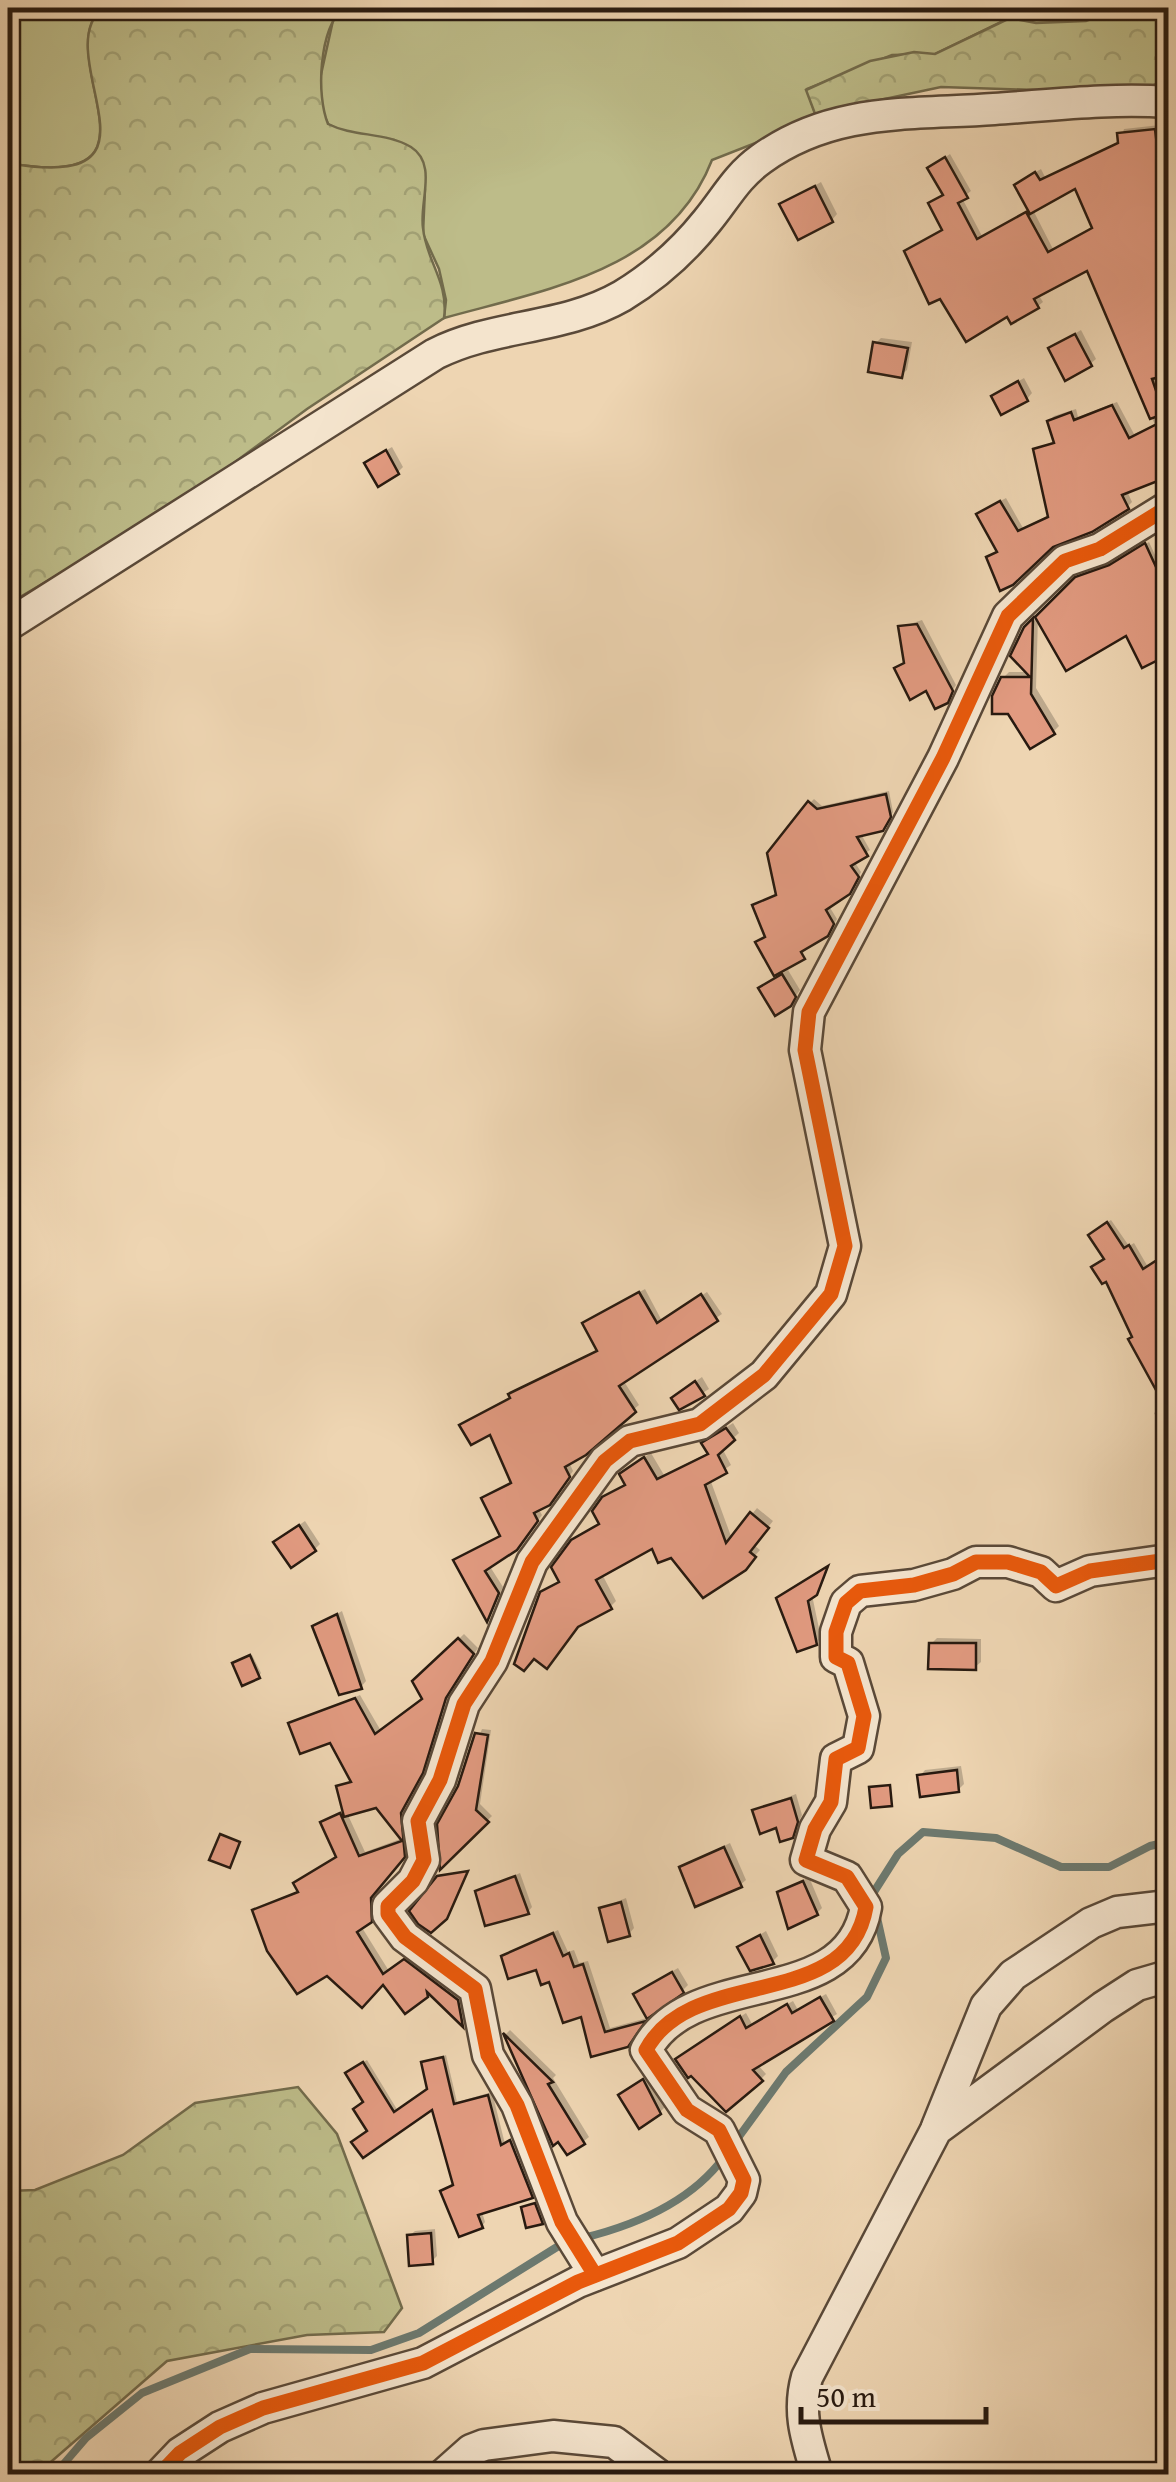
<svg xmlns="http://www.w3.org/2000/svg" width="1176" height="2482" viewBox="0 0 1176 2482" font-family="'Gentium Book Plus',serif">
<defs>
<pattern id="forest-crowns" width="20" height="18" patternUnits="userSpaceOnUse" patternTransform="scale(2.5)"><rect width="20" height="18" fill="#bdbc89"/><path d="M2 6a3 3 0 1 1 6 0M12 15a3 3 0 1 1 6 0" fill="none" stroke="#a2a175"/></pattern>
</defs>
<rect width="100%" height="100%" fill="#eed5b2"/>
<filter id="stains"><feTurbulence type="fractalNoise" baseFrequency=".002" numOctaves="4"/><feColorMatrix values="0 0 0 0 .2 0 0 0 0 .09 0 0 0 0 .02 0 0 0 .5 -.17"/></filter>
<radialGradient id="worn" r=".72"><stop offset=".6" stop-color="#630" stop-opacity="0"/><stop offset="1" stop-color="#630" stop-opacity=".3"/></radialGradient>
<g fill="#bdbc89" stroke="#726b4c" stroke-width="2.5">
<path d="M8,8H102C48,58 180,194 8,163Z"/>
<path d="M343,8H1119L1086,21L1036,23L1009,18L935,54L892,55L807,89L817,119L712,160C669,271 544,290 444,318L446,300L439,269L423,234L425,189L394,140L348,134L328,124L319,103L320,79L334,16Z"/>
</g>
<g fill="url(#forest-crowns)" stroke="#726b4c" stroke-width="2.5">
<path d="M102,8H343C319,30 316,95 328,124C354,137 386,132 411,147C438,164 419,202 423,228C426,261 449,282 444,318L307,409L174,507L8,604V163C181,194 47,58 102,8Z"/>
<path d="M1119,8H1168V79L1077,118L1037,90L941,87L847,107L817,119L806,90L870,61L914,52L935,54L1010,18L1036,23L1086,21Z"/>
<path d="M298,2087L337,2134L402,2308L384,2332L307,2335L167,2361L37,2474H8V2191L35,2190L123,2155L195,2103Z"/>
</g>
<g fill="#0003" fill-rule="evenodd">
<path d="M1160,125L1161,142L1168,138V485L1163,487L1160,477L1127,491L1132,502L1127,507L989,558L999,551L984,510L1006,498L1023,528L1050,515L1036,450L1056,440L1049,421L1054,416L1076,409L1078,417L1117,402L1134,434L1155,425L1088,268L1038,294L1043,302L1038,306L944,229L936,199L946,194L930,168L950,154L971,191L962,198L982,236L1030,210L1022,180L1041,169L1045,177L1120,141L1124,129ZM1076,185L1094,227L1053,249L1033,210Z"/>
<path d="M821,182L837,214L832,220L782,204Z"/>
<path d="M1081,330L1096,359L1090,364L1051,348Z"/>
<path d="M881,338L912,342L907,370L901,375L876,343Z"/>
<path d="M1024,378L1032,393L1027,399L994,396Z"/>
<path d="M392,447L403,467L398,472L373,458Z"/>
<path d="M1149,542L1168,583V652L1143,665L1127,633L1038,617L1081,574L1116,562Z"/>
<path d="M1038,617L1036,688L1059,726L1053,732L1003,678L1009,672H1029L1026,629Z"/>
<path d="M922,620L956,685L946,701L897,669L907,662L901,627Z"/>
<path d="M889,791L893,812L886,824L861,834L870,850L854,861L861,872L853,887L829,906L837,919L831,929L804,947L803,957L768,936L755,906L778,894L810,803L814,799L822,806Z"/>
<path d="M788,970L800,990L790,1004L767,983Z"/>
<path d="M1111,1220L1129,1246L1134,1243L1148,1267L1162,1258L1168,1267V1439L1154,1413L1167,1404L1107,1278V1258L1095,1231Z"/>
<path d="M645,1289L662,1321L707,1292L722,1314L623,1380L639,1405L569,1462L573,1471L555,1497L538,1508L542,1515L522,1542L489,1565L503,1587L488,1618L456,1560L502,1535L484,1498L513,1482L491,1432L462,1425L512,1397L515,1390L599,1349L590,1319Z"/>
<path d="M702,1377L709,1389L680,1407V1392Z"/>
<path d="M733,1423L739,1433L722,1448L731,1465L710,1479L732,1539L757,1508L773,1521L754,1545L760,1550L751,1560L654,1545L602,1574L616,1601L610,1607L542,1593L561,1580L573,1542L601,1523L604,1499L627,1483L628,1468L651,1453L664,1475L710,1452V1438Z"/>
<path d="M1167,1454H1168V1508L1157,1505Z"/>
<path d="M305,1521L320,1544L315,1549L282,1537Z"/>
<path d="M829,1566L821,1587L812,1595L821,1638L816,1643L784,1594Z"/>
<path d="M342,1611L366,1681L361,1687L315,1627Z"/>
<path d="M464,1634L478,1648L450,1690L427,1765L405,1806L409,1849L375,1891L376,1914L361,1926L389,1971L410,1956L462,1994L467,2019L463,2023L430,1991L426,1995L383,1982L255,1910L300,1890L338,1856L323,1822L345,1810L338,1787L353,1779L331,1740L291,1724L360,1695L381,1731L424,1698L415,1682ZM377,1805L403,1838L365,1852L347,1813Z"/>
<path d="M937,1638L981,1639V1662L975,1667L931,1644Z"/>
<path d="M252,1655L261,1673L259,1676L237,1662Z"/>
<path d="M482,1729L491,1730L480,1804L492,1816L442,1864L460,1787Z"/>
<path d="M961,1766L964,1784L958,1790L920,1776L925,1770Z"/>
<path d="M796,1794L802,1815L792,1836L755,1810Z"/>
<path d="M730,1843L746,1880L740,1885L682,1867Z"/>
<path d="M470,1869L450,1913L431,1930L439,1878Z"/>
<path d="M520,1873L532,1907L528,1912L478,1891Z"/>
<path d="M809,1877L822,1908L817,1913L780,1893Z"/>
<path d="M626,1898L634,1928L629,1934L601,1908Z"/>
<path d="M558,1930L568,1952L574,1950L579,1963L588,1961L610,2028L647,2018L633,2038L593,2054L583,2014L551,1979L538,1966L503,1957Z"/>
<path d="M766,1931L778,1956L773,1961L740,1947Z"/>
<path d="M678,1968L688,1985L682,1991L642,1989Z"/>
<path d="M826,1994L837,2014L757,2064L766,2074L761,2079L678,2059L746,2013L752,2024L793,2001L798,2010Z"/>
<path d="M510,2030L556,2075L553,2078L589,2137L583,2142H554L506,2034Z"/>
<path d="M446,2055L457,2102L492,2092L505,2144L515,2138L535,2192L482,2212L485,2222L482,2226L443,2191L455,2184L434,2106L370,2130L366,2101L352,2069L367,2060L398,2111L430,2089L424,2063Z"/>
<path d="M649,2075L665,2107L660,2112L627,2090Z"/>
<path d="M435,2229L437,2256L431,2262L409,2236L415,2231Z"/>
</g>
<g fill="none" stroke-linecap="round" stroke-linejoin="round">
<g stroke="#6c796f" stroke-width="8">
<path d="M872,1895L898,1854L923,1832L996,1838L1061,1867H1109L1150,1846L1168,1842"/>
<path d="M735,2142L786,2072L867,1997L886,1958L876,1913"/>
<path d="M583,2238C636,2225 691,2202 724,2157"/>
<path d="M55,2474L86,2438L142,2393L250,2349L371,2350L419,2333L565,2242"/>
</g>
</g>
<g fill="#e19a80" stroke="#281a10" stroke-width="2.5">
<path d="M1155,129L1157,145L1168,139V375L1152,379L1164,414L1150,419L1087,271L1034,299L1039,308L1011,324L1007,317L966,342L940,299L929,304L904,251L942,230L928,203L943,195L927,168L945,157L968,198L958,203L977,239L1026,212L1048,252L1092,228L1075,189L1030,214L1014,185L1035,172L1040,180L1118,143L1117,133Z"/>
<path d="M815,186L833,222L798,240L779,204Z"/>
<path d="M1075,334L1092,366L1065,381L1048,348Z"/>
<path d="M873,342L908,348L902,378L868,372Z"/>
<path d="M1018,381L1028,401L1001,415L991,396Z"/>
<path d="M1112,405L1129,438L1159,423L1168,447V477L1122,495L1129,509L1092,532L1053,547L1013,585L1000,591L986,557L997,552L976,514L1000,501L1018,531L1048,517L1033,449L1054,443L1047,421L1071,412L1074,420Z"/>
<path d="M386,450L399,474L378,487L364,463Z"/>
<path d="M1145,543L1168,593V655L1142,668L1126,636L1066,671L1035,617L1075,577L1109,565Z"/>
<path d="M1033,618L1031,694L1055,734L1030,749L1008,714H992V696L1001,677H1030L1010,656L1024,627Z"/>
<path d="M917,624L953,691L948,703L935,709L926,691L910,700L894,668L904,663L898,626Z"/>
<path d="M886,794L891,817L883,831L857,837L868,856L851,866L859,877L850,894L826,910L834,924L828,936L801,952L805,959L774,976L755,942L765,937L752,905L776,895L767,853L808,801L817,809Z"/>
<path d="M782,974L796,997L791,1006L775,1016L758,988Z"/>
<path d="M1107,1222L1124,1248L1129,1245L1143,1269L1157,1260L1168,1277V1412L1128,1339L1132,1337L1106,1282L1102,1284L1091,1267L1104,1259L1088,1235Z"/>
<path d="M639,1292L657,1323L701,1294L718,1321L619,1386L636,1412L586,1455L565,1467L570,1477L550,1505L534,1513L538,1521L517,1550L485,1571L499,1593L487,1622L453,1560L500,1536L481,1498L511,1483L490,1435L471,1445L459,1425L510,1398L508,1394L597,1351L582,1323Z"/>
<path d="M695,1381L705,1396L679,1410L671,1398Z"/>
<path d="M726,1428L735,1440L718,1455L727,1473L705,1485L726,1543L750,1512L769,1528L750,1552L756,1557L746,1570L703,1598L671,1558L658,1563L652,1549L596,1580L612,1609L578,1627L547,1669L534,1659L524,1671L514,1664L540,1592L559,1582L551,1567L571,1540L599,1524L592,1511L602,1497L625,1485L619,1474L644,1457L657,1479L708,1454L701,1443Z"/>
<path d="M299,1525L316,1551L291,1568L273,1542Z"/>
<path d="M828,1566L817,1595L808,1601L817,1645L797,1652L776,1598Z"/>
<path d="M337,1614L362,1689L339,1695L312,1626Z"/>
<path d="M458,1638L474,1654L446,1698L423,1773L401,1813L405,1857L371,1898L372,1922L357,1932L383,1974L404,1959L458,2000L463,2027L427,1992L428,1997L405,2014L383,1985L362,2008L327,1976L297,1994L267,1951L252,1910L298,1892L293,1883L336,1857L320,1822L340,1813L359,1856L402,1841L376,1808L344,1817L336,1786L351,1782L330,1743L300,1754L288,1723L355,1698L375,1734L422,1699L412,1681Z"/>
<path d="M929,1643H976V1670L928,1669Z"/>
<path d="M250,1655L260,1678L242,1686L232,1663Z"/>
<path d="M475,1733L488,1735L476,1810L489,1822L440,1870L437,1824L458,1786Z"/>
<path d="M957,1770L959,1792L920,1797L917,1775Z"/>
<path d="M890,1785L892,1806L871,1808L869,1787Z"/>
<path d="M791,1798L798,1822L793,1838L780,1842L776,1828L760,1834L752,1810Z"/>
<path d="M220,1834L240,1842L230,1868L209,1860Z"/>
<path d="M724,1847L742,1887L695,1907L679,1867Z"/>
<path d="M468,1871L447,1919L431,1933L418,1924L409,1911L437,1876Z"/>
<path d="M515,1876L529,1914L485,1926L475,1891Z"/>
<path d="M803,1881L818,1915L788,1929L777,1892Z"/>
<path d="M621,1902L630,1936L608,1942L599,1908Z"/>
<path d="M553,1933L563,1956L569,1953L574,1967L583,1964L605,2032L646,2021L628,2047L591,2057L581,2017L563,2023L549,1982L541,1985L536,1970L508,1979L501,1956Z"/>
<path d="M760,1935L774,1964L750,1971L737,1947Z"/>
<path d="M672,1972L684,1993L647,2019L633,1994Z"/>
<path d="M820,1997L834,2021L753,2070L763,2081L726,2112L691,2076L688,2078L675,2059L740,2016L746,2028L787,2004L792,2013Z"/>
<path d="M503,2033L553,2082L548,2084L585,2144L567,2155L558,2142L553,2146Z"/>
<path d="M443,2057L454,2104L488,2095L501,2145L510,2140L533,2198L478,2215L483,2228L459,2237L440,2191L453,2185L432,2110L363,2158L351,2142L367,2131L353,2109L363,2102L345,2073L363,2062L394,2112L427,2089L421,2062Z"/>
<path d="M643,2079L661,2114L639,2129L618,2095Z"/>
<path d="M535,2203L543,2224L526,2228L521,2207Z"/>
<path d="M431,2233L433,2264L409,2266L407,2235Z"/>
</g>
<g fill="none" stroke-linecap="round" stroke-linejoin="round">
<defs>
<g id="minor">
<path d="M8,625L435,354C494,324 563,330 622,296C655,276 683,251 707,221C726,198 736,177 761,159C833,107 911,115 994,109C1053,105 1110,98 1168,102"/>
<path d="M937,2127L986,2006L1013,1975L1091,1923L1117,1912L1168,1906"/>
<path d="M595,2275L562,2222L517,2105L488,2055L475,1989L405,1937L388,1914V1906L413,1881L424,1860L418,1821L440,1780L464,1704L492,1661L532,1562L605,1461L630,1441L700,1424L764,1375L831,1294L845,1246L805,1050L809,1012L943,758L1008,616L1065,561L1100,549L1168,507"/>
<path d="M160,2474L180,2453L220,2427L263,2408L423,2363L578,2282L678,2243L729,2209L741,2193L744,2180L719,2130L687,2110L646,2050C692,1964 848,2014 866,1907L847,1877L806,1860L815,1829L831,1802L836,1759L858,1748L864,1716L848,1663L836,1657V1632L846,1603L860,1591L914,1585L953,1574L976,1562H1008L1041,1572L1056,1586L1090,1571L1168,1560"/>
<path d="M444,2474L471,2450L484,2445L553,2436L614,2442L657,2474"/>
<path d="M817,2474C807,2440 797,2413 807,2377L936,2130L1103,2007L1137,1985L1168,1976"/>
</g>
</defs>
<use href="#minor" stroke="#5a4938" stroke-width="35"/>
<use href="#minor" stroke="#f4e4cd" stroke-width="30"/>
<defs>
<g id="cycleway">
<path d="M595,2275L562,2222L517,2105L488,2055L475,1989L405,1937L388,1914V1906L413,1881L424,1860L418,1821L440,1780L464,1704L492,1661L532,1562L605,1461L630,1441L700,1424L764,1375L831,1294L845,1246L805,1050L809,1012L943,758L1008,616L1065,561L1100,549L1168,507"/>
<path d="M160,2474L180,2453L220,2427L263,2408L423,2363L578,2282L678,2243L729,2209L741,2193L744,2180L719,2130L687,2110L646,2050C692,1964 848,2014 866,1907L847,1877L806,1860L815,1829L831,1802L836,1759L858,1748L864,1716L848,1663L836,1657V1632L846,1603L860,1591L914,1585L953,1574L976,1562H1008L1041,1572L1056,1586L1090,1571L1168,1560"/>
</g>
</defs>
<use href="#cycleway" stroke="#f4e4cd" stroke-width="21"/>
<use href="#cycleway" stroke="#e8590c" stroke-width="15"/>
</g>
<rect width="1176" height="2482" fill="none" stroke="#eed5b2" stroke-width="40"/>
<rect x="10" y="10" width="1156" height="2462" fill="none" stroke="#281a10" stroke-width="5"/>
<rect x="20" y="20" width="1136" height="2442" fill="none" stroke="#281a10" stroke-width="2.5"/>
<path d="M801 2407v15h185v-15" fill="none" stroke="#281a10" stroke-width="5"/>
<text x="816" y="2407" font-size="30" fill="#281a10" stroke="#f4e4cd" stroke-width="8" paint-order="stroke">50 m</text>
<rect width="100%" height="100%" filter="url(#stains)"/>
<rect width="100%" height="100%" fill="url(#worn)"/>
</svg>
